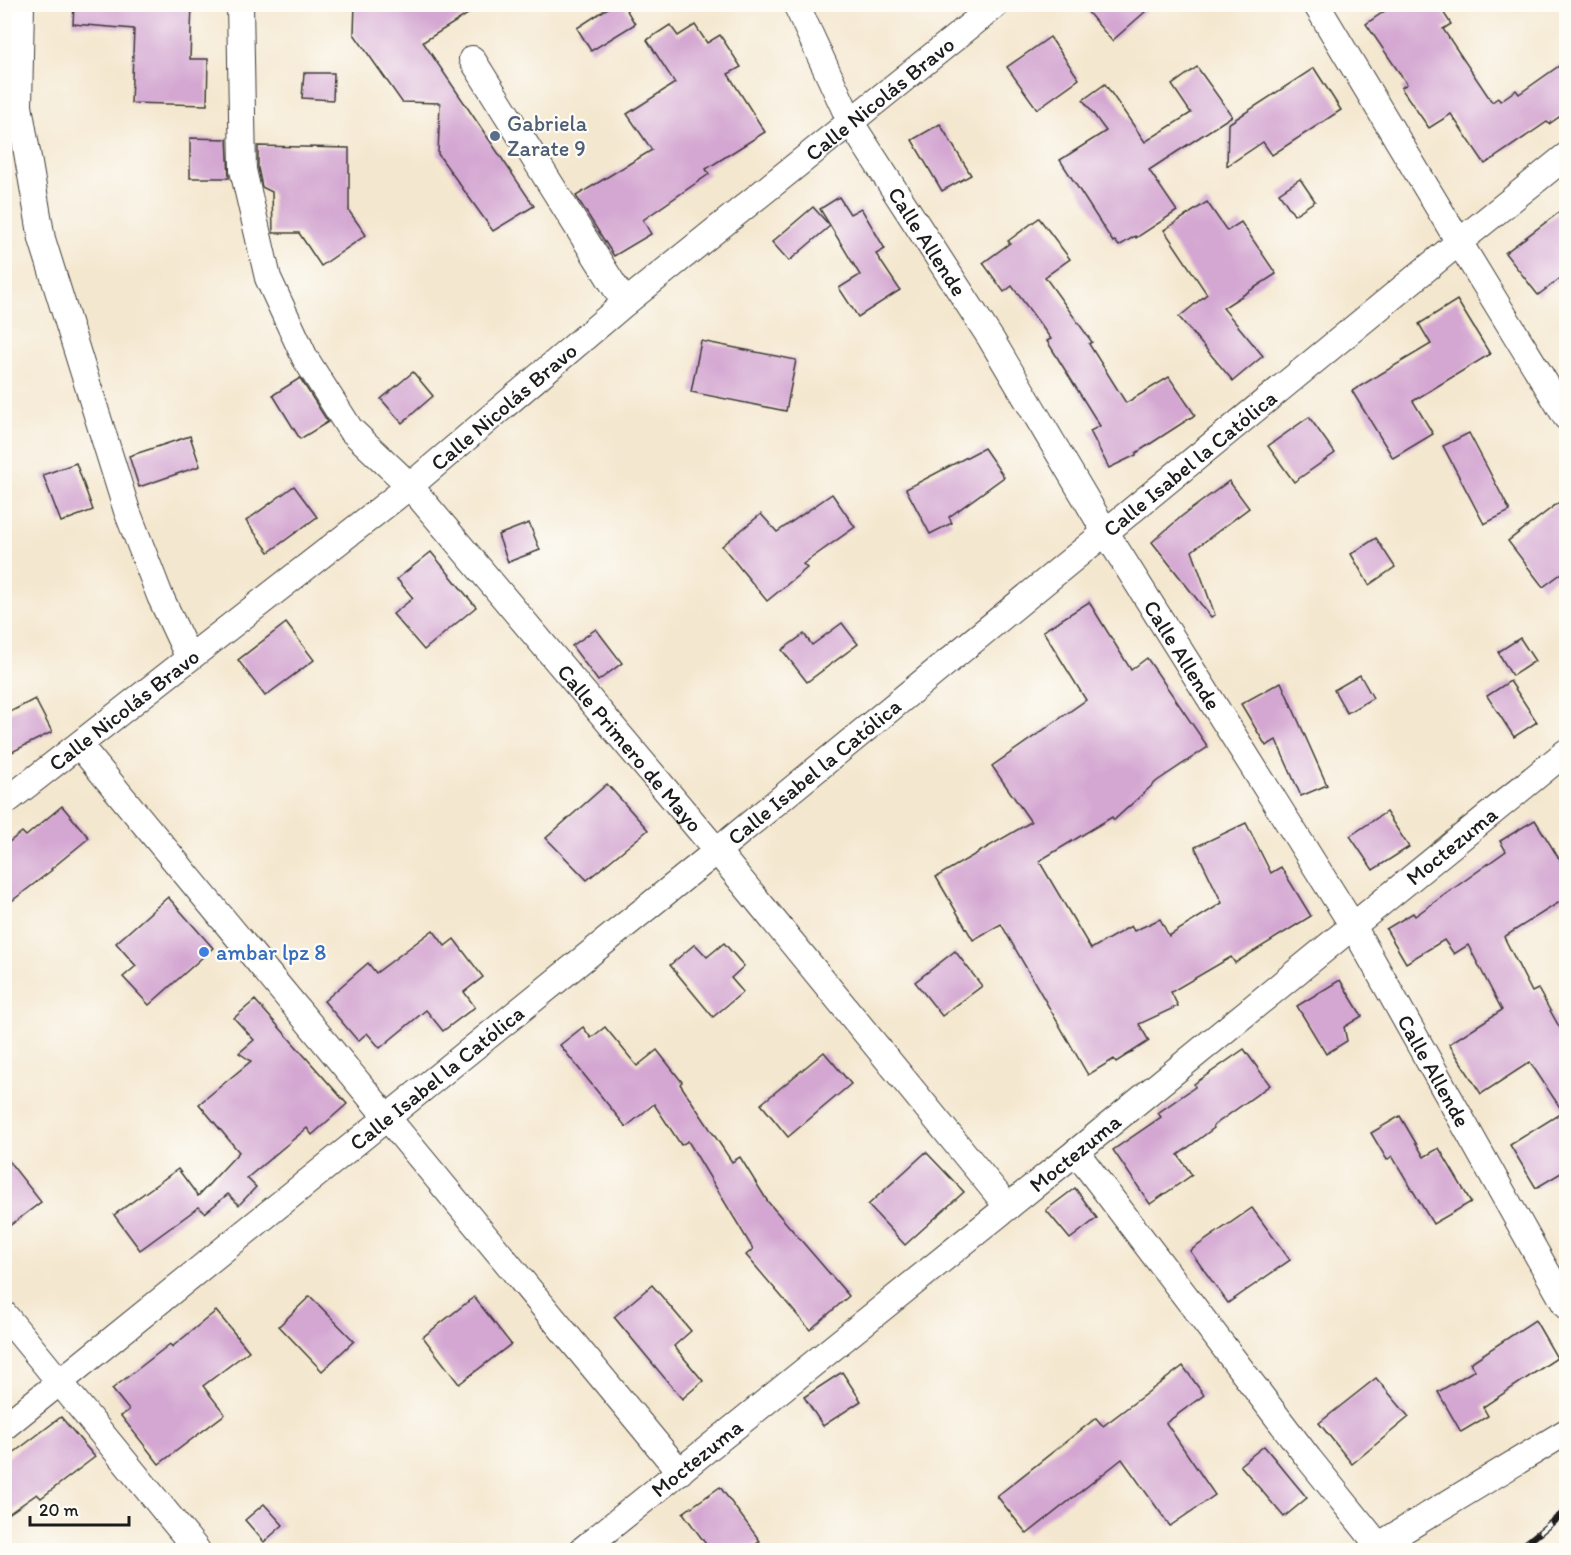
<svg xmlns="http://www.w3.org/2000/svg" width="1571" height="1555" viewBox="0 0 1571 1555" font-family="Itim,sans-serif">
<rect width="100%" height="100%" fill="#fdfcf7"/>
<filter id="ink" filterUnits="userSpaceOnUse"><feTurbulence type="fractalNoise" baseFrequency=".0167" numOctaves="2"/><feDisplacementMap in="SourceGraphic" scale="12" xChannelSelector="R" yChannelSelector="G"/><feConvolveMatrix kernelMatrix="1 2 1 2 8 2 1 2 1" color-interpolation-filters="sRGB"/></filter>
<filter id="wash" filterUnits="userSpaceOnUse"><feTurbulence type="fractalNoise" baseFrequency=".008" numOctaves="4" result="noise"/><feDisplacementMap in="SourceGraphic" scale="24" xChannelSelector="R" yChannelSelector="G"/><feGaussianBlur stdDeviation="1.35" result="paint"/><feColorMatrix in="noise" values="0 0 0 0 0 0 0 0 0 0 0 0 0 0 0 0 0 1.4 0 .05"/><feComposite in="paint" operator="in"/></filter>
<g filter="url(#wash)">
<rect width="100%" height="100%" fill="#f4e7cf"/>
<g id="blocks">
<g fill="#d4a7d2">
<path d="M74,4H192L190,59H208L207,105L131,103L134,29L73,24Z"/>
<path d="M355,4H484L423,42L534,206L493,231L438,154L440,103L402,102L354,34Z"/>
<path d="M614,4H623L635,24L591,51L577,28Z"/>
<path d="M1081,4H1154L1112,41Z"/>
<path d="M1395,4H1438L1451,24L1443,29L1492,102L1498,98L1500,101L1516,90L1519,94L1566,61V112L1549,124L1547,122L1485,164L1451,114L1429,128L1401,88L1407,84L1366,24Z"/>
<path d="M670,25L678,36L695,25L707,43L720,35L741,67L728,74L765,132L706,169L709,174L643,220L651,234L614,256L576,196L652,150L627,114L675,83L647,40Z"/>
<path d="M1050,37L1079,79L1037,109L1007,67Z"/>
<path d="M1197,67L1232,116L1149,170L1177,211L1136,238L1135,236L1119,246L1115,241L1113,242L1060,160L1106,131L1083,100L1105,84L1145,142L1191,113L1172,85Z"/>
<path d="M1314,68L1341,110L1272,155L1263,142L1227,166L1228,124Z"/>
<path d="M304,73H334L333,100L302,98Z"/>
<path d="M940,124L971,175L942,191L912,140Z"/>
<path d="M190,138L227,139L229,178H190Z"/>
<path d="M258,146L349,148V211L366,235L321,266L299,233H273L272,192L262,187L258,168Z"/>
<path d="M1300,179L1315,201L1294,215L1279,193Z"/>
<path d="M839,197L850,214L861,208L885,249L876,254L900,290L858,317L839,288L860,275L820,209Z"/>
<path d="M1207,202L1227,231L1241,222L1276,274L1223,308L1263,356L1233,381L1179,317L1207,294L1164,230Z"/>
<path d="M813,207L830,226L789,261L772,242Z"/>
<path d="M1566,207V274L1538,295L1505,253Z"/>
<path d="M1039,218L1070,259L1045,277L1092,342L1089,344L1126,403L1169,377L1195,415L1136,453V455L1109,468L1090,431L1100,426L1047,341L1051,339L1012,286L1004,292L983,263L1010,243L1008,241Z"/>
<path d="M1457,300L1490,354L1413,401L1433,434L1393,458L1352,391L1431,344L1419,324Z"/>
<path d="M701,341L796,360L786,411L691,392Z"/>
<path d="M413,372L433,396L402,423L381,399Z"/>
<path d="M300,378L328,422L300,439L273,395Z"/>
<path d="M1309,417L1335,453L1294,482L1268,446Z"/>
<path d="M1469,433L1510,511L1484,524L1443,446Z"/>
<path d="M190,436L200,466L139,487L129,456Z"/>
<path d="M984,448L1004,477L949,517L952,523L930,534L906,489Z"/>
<path d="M76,463L93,510L61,522L43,475Z"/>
<path d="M1229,481L1249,508L1192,551L1215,615L1211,617L1152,542L1182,516Z"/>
<path d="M294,486L317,517L269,552L246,521Z"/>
<path d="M832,494L855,527L803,564L807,568L767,601L722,546L761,514L777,532Z"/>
<path d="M1566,497V570L1543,587L1508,541Z"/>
<path d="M529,523L540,550L508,562L498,535Z"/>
<path d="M1376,538L1395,567L1369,585L1351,554Z"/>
<path d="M431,552L476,607L424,650L393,614L413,598L397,579Z"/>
<path d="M1089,602L1131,670L1147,658L1208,747L1157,781L1114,820L1112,817L1039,861L1091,949L1131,926L1134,931L1160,919L1169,936L1222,903L1195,847L1246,823L1271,873L1281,867L1311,916L1235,963L1231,957L1171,992L1178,1006L1139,1024L1149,1041L1116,1062L1114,1059L1088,1075L1001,924L973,940L936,877L1031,822L992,766L1086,700L1043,631Z"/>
<path d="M286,623L314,660L265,696L238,660Z"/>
<path d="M842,623L858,644L807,682L782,650L804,634L812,645Z"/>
<path d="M596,629L622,663L598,681L572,646Z"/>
<path d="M1520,638L1535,661L1512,676L1498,652Z"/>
<path d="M1360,675L1373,698L1347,713L1334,690Z"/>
<path d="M1510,681L1537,722L1514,737L1487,696Z"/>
<path d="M1281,682L1327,785L1301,796L1276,740L1266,746L1241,704Z"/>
<path d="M35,699L52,732L4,756V715Z"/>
<path d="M607,784L648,830L587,880L546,838Z"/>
<path d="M62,806L89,838L51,869L52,870L4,907V846L22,832L26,836Z"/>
<path d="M1386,812L1409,847L1373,870L1350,836Z"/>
<path d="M1535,820L1566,870V898L1504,937L1532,992L1538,989L1566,1039V1170L1536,1188L1510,1145L1563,1112L1530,1062L1481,1094L1449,1044L1502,1010L1468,945L1454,954L1444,940L1406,963L1386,929L1413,913L1415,916L1506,851L1500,841Z"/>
<path d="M168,897L213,948L149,1005L123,977L136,966L116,943Z"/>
<path d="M433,930L445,946L454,939L483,977L464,992L475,1007L443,1031L426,1010L380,1048L367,1033L358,1041L324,1001L368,963L376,973Z"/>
<path d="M724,943L744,966L731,978L743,992L713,1017L670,965L695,944L707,957Z"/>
<path d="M955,951L982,986L942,1016L915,982Z"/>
<path d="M1340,980L1362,1016L1344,1027L1347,1041L1326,1054L1297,1006Z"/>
<path d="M255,1000L347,1104L312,1135L307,1128L247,1178L256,1187L239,1205L228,1194L205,1213L199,1207L140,1250L114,1215L178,1169L198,1196L239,1152L199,1104L251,1061L239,1053L254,1040L234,1018Z"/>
<path d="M583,1027L591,1038L605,1027L637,1066L657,1050L682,1082L680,1084L732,1162L740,1157L768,1202L849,1296L810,1330L746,1255L753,1249L688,1141L681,1145L654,1104L626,1127L560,1045Z"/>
<path d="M1244,1049L1270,1085L1213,1126L1214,1128L1178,1155L1192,1175L1150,1204L1113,1150L1161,1117L1158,1113L1195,1087L1194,1084Z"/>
<path d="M824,1052L851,1084L788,1137L761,1104Z"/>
<path d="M1400,1116L1424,1157L1439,1148L1471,1202L1433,1224L1392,1156L1387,1160L1371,1133Z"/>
<path d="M926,1152L964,1192L905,1245L868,1205Z"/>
<path d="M4,1155L41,1202L4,1230Z"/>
<path d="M1075,1188L1097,1218L1070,1239L1046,1210Z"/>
<path d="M1252,1208L1290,1260L1228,1303L1190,1251Z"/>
<path d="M652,1285L691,1331L674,1346L703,1381L682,1399L614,1317Z"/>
<path d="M310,1296L354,1341L322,1371L279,1326Z"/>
<path d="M474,1297L511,1344L459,1384L423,1337Z"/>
<path d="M216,1311L249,1351L203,1386L225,1414L159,1464L121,1416L129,1410L112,1389L170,1344L172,1347Z"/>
<path d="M1535,1320L1557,1358L1483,1407L1488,1416L1461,1432L1438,1392L1475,1370L1470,1363Z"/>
<path d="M1183,1366L1204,1395L1166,1423L1215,1495L1170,1526L1122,1459L1027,1534L997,1496L1096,1418L1103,1426Z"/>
<path d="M842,1372L861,1401L823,1426L804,1397Z"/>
<path d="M1376,1378L1409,1417L1352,1464L1319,1423Z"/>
<path d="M61,1417L95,1457L41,1498L37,1494L4,1517V1460Z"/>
<path d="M1264,1446L1307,1498L1284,1517L1240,1465Z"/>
<path d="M720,1487L760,1541L746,1551H711L683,1513Z"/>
<path d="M264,1504L283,1525L264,1542L245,1520Z"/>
</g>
</g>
</g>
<g filter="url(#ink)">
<use href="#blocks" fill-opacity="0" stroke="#3c3a37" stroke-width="1.5"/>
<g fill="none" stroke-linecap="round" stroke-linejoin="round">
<defs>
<g id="minor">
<path d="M21,4L19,106L42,239L127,511L160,596L189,658"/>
<path id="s1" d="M240,4L243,170L268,278L305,358L350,429L410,486L717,851L1008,1207"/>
<path id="s2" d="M796,4L851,123L991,339L1106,533L1353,926L1566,1306"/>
<path d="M1316,4L1459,242L1566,417"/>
<path d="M472,59L625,303"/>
<path d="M80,746L680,1472"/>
<path id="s3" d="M4,803L410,486L625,303L997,4"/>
<path d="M1076,1152L1309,1459L1379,1546"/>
<path d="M4,1314L197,1550"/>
<path id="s4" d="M4,1427L717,851L1459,242L1566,156"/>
<path id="s5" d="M582,1550L1076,1152L1566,752"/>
<path d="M1371,1550L1566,1432"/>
</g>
</defs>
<use href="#minor" stroke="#3c3a37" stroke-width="28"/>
<use href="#minor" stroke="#fff" stroke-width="26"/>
<defs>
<path id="rail" d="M1518,1550L1566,1511"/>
</defs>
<use href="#rail" stroke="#1c1c1c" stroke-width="7"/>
<use href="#rail" stroke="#fdfcf7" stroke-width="4.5" stroke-dasharray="14" stroke-linecap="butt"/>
</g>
</g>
<circle fill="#5c6f8a" stroke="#fdfcf7" stroke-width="2" cx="495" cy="136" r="6"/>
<circle fill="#3f7fe0" stroke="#fdfcf7" stroke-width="2" cx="204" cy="952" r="6"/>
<g text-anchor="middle" stroke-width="4.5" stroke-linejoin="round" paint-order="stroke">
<g font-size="22" fill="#1c1c1c" stroke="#fdfcf7">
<text dy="8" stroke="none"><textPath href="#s3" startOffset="1124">Calle Nicolás Bravo</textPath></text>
<text dy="8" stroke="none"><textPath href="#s2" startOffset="272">Calle Allende</textPath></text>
<text dy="8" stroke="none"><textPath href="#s3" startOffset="638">Calle Nicolás Bravo</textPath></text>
<text dy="8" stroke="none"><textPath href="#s4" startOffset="1528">Calle Isabel la Católica</textPath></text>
<text dy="8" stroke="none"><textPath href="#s2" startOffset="758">Calle Allende</textPath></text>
<text dy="8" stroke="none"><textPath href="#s3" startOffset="152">Calle Nicolás Bravo</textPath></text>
<text dy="8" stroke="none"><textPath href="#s1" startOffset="874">Calle Primero de Mayo</textPath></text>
<text dy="8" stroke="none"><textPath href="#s4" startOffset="1042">Calle Isabel la Católica</textPath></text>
<text dy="8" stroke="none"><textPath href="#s5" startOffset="1119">Moctezuma</textPath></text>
<text dy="8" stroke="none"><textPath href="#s2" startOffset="1244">Calle Allende</textPath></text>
<text dy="8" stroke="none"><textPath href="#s4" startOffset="556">Calle Isabel la Católica</textPath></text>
<text dy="8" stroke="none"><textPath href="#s5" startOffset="633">Moctezuma</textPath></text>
<text dy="8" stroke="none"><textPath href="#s5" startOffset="147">Moctezuma</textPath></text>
</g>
<g font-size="22" fill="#4e5e75" stroke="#fdfcf7" text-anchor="start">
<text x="507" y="131">Gabriela<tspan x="507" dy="25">Zarate 9</tspan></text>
</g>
<g font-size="22" fill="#366cbe" stroke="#fdfcf7" text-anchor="start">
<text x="216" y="960">ambar lpz 8</text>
</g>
</g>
<rect width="1571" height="1555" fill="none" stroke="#fdfcf7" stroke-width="24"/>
<path d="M30 1516v9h99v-9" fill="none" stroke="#1c1c1c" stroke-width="3"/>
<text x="39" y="1516" font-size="18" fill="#1c1c1c" stroke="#fdfcf7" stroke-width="4.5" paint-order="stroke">20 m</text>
</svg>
